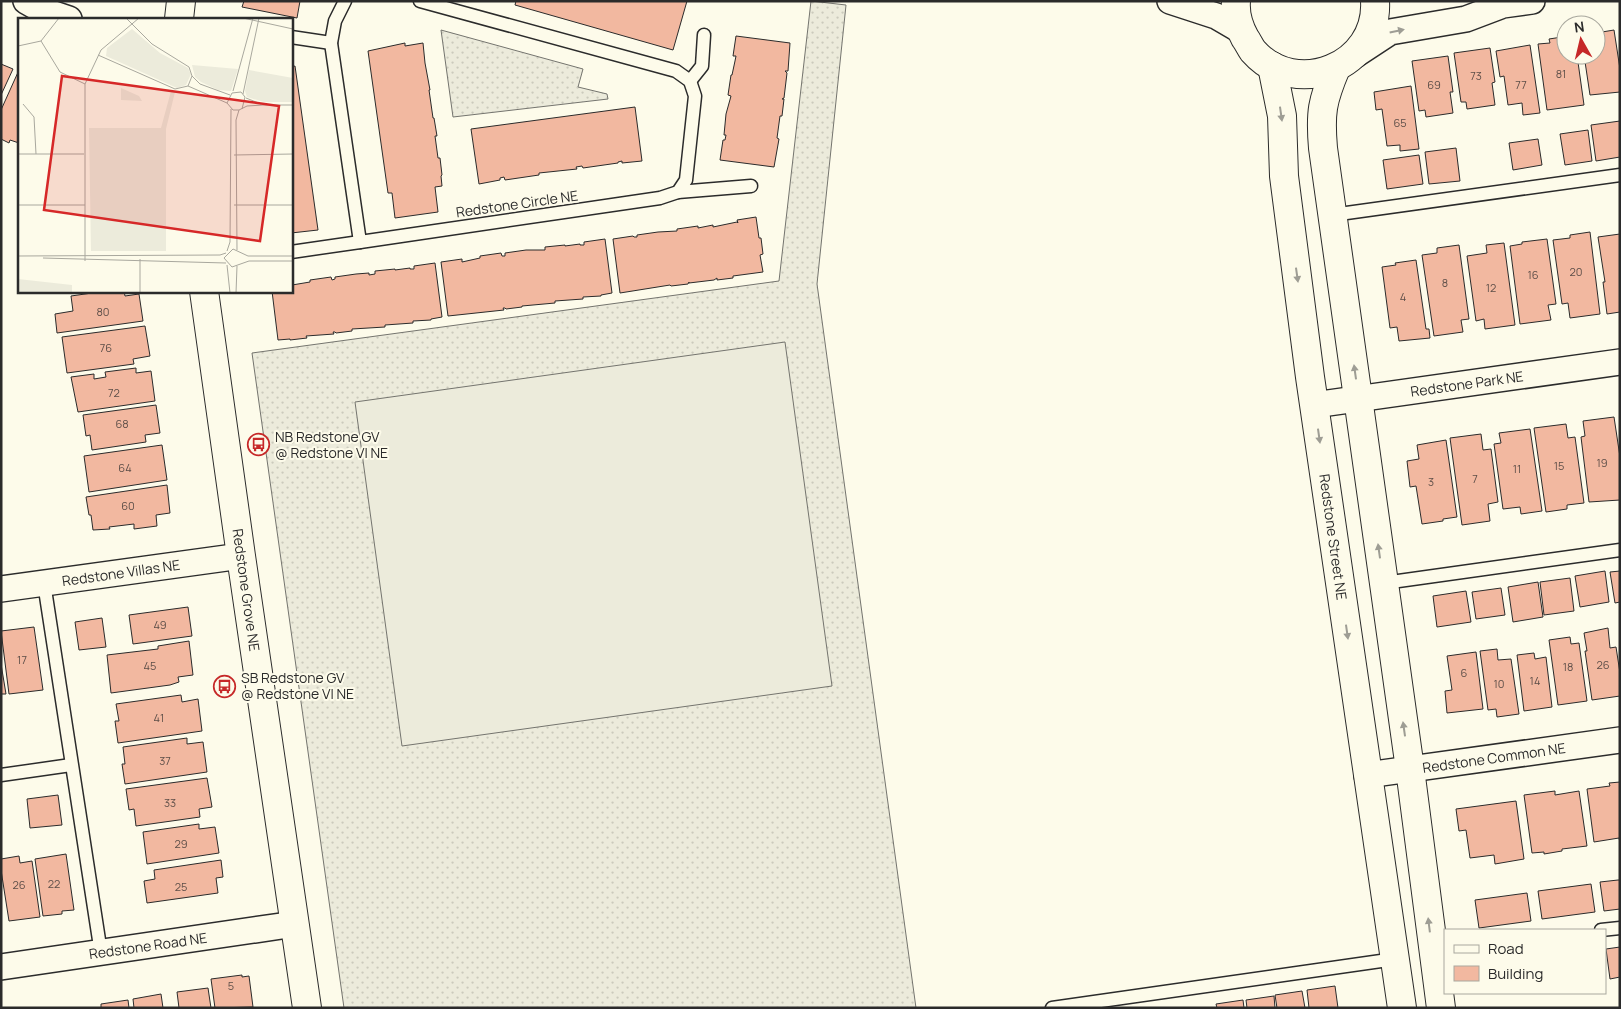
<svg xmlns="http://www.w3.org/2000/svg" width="1621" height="1009" viewBox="0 0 1621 1009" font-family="Manrope,sans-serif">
<defs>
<pattern id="grass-dots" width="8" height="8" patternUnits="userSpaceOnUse" patternTransform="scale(1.25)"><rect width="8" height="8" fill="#ecebdb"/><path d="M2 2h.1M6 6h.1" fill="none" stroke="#cbcabc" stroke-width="1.8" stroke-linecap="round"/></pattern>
</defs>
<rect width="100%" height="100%" fill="#fdfbea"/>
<g fill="url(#grass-dots)" stroke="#74746e">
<path d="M811,1L846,5L817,284L916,1008H344L252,353L779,281Z"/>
<path d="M441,30L583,69L578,87L607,94L608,99L453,117Z"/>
</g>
<path fill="#ecebdb" stroke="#74746e" d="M785,342L832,686L402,746L355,402Z"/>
<g fill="#f2b8a0" stroke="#2b2b2b">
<path d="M244,1H300L297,18L242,7Z"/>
<path d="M516,1H687L673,50L515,5Z"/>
<path d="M1614,30L1620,69V92L1590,95L1584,55H1596V33Z"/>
<path d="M736,36L790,43L788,71H785L787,73L784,98L782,99H784L782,116H780L777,138L779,139L774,167L720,160L723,140H725L726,135H724L726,114L731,96L728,95L731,75H732L735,61L736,56H733Z"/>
<path d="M1562,37H1566V55H1577L1584,105L1547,110L1538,44L1550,43L1549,39Z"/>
<path d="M405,43V46L423,43L425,63L430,90H429L433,118H434L437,136H435L438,158H440L442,175L441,176L442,186L435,187L438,212L395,218L392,193H388L368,51Z"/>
<path d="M1530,45L1540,113L1523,115L1522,103L1508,105L1504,76L1500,77L1496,51Z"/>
<path d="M1490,48L1495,82L1492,83L1495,105L1467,109L1466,102H1461L1454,53Z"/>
<path d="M1448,56L1453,92H1450L1453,113L1426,117L1425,110L1419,111L1412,61Z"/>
<path d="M1,64L13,69L1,95Z"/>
<path d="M295,66L318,230L291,233V67Z"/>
<path d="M19,70V143L10,140L9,143L1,139V110Z"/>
<path d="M1411,86L1419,149L1400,151V145L1387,146L1382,109L1376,110L1374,92Z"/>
<path d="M635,107L642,161L622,163V161L618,162V163L583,168L582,166L576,167L577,169L539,173V175L505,180L504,177L500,178V180L479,184L471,129Z"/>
<path d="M1620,121V157L1596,161L1591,125Z"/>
<path d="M1588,130L1592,161L1565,165L1560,134Z"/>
<path d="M1538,139L1542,165L1513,170L1509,143Z"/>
<path d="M1456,148L1460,181L1429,184L1425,152Z"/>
<path d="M1419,155L1423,184L1387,189L1383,160Z"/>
<path d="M756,217L759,238H761L763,254L760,255L763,272L733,276V278L717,280V278L714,280L689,283V282L688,284L671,286L670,285L620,293L613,239L633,236L634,237H637V235L658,232L677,231V229L698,226V228L713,225V227L737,222L738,223L737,220Z"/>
<path d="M1590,232L1600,314L1570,318L1568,303L1562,304L1553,240L1570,238V235Z"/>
<path d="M1620,234V312L1607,314L1603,282H1605L1598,237Z"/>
<path d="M605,239L612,293L601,295V296L583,297V299L555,301V303L522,306V307L506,309L505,308H503L504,310L448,316L441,262L462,259V262L480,258V256L501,253L502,256H505V253L526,250H545V247L565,245V246L580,244V245H584V242Z"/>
<path d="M1547,239L1556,304L1548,305L1551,320L1520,324L1510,246L1522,244V242Z"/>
<path d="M1504,243L1515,325L1485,329L1484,319L1476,321L1467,256L1487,253L1486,245Z"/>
<path d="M1459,245L1469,319L1461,320L1463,332L1434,336L1422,255L1437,253V248Z"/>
<path d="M1416,260L1426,329H1429L1430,338L1399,341L1397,327L1390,328L1382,267L1396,265L1395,263Z"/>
<path d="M435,263L442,317L431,319V320L413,321V323L385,325V327L352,329V331L336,333L335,332H333L334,334L306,336L307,338L290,340V339L278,340L272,291H291V283L292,285L310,282V280L331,277L332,280L335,279V277L356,274L369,273V275L375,274V271L395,269V270L410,268V269H414V266Z"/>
<path d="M106,291H124L125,296L139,294L143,321L57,333L55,314L73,311L71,296Z"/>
<path d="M145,326L150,356L133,359L134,364L67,373L62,337Z"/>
<path d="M136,368V373L151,371L155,401L78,412L71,377L94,374V379L106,377L105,372Z"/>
<path d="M156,405L160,433L145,435L146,442L92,450L90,435L86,436L83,415Z"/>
<path d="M1614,417L1620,457V500L1589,502L1581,437L1585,436L1583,421Z"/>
<path d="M1566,424L1568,438L1575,437L1584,503L1567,505V509L1546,512L1534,428Z"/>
<path d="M1530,429L1542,511L1521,514L1520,507L1503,509L1494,444L1501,443L1499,433Z"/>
<path d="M1481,434L1483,450L1491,449L1498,502L1488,504L1490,521L1462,525L1450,438Z"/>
<path d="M1446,440L1457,517L1443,519V521L1422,524L1416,486L1410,487L1407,461L1419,459L1417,445Z"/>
<path d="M162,445L167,480L89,492L84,456Z"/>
<path d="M167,485L170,513L156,515L157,526L134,529V524L109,527L110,529L93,530L91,515H89L86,497Z"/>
<path d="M1605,571L1609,602L1580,607L1575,576Z"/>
<path d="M1620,571V602L1615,603L1610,572Z"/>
<path d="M1570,578L1574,611L1544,615L1540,582Z"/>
<path d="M1538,582L1543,617L1513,622L1508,587Z"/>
<path d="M1501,588L1505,615L1476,619L1472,592Z"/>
<path d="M1466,591L1471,622L1437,627L1433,596Z"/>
<path d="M188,607L192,636L133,644L129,615Z"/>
<path d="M102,618L106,647L79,650L75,622Z"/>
<path d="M34,627L43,690L9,694L1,631Z"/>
<path d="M1608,628L1610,648L1616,647L1620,673V696L1592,700L1585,651H1587L1584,633Z"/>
<path d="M1570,637L1571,644L1579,643L1587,701L1558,705L1549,640Z"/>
<path d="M189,641L193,675L178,677L179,682L170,685L111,693L107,655L158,649V646Z"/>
<path d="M1497,649L1498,660L1511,659L1519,714L1497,717L1496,709L1488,710L1480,651Z"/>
<path d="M1476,652L1483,709L1447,713L1445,691L1452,690L1447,656Z"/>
<path d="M1534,653L1535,659L1546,657L1552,707L1524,711L1517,655Z"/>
<path d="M1,664L6,694H1Z"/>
<path d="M181,695L182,702L198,699L202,731L118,743L115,721H119L116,704Z"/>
<path d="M187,738V744L203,742L207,772L125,784L122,764H125L123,747Z"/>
<path d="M207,778L212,807L199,809L200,817L136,826L134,809L129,810L126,789Z"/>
<path d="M1620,782V843L1619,838L1594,842L1587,789L1610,786L1609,783Z"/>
<path d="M1555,791V795L1579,791L1587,846L1562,849V851L1544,854V852L1532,853L1524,795Z"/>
<path d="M58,795L62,825L30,828L27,799Z"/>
<path d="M1516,801L1524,859L1495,864L1494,855L1470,858L1466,830L1459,831L1456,809Z"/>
<path d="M199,824V829L215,827L219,853L147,864L143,832Z"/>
<path d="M66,854L74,910L62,911V914L43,916L35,859Z"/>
<path d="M19,856L20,863L32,861L40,917L9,921L1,870V859Z"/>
<path d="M221,860L223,877L216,878L218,893L147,903L144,881L155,879L154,870Z"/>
<path d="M1618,880H1620V909L1604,911L1600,882Z"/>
<path d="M1591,884L1595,912L1542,919L1538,891Z"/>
<path d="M1527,893L1531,921L1479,928L1475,900Z"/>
<path d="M1620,947V977L1610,979L1606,949Z"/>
<path d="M242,975V977L249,976L253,1007L215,1008L211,979Z"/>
<path d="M1335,986L1338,1008H1309L1307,990Z"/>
<path d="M208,988L211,1008H179L177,992Z"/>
<path d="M1302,991L1305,1008H1277L1275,995Z"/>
<path d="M161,994L163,1008H134L133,999Z"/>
<path d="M1274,996L1275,1008H1247L1246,1000Z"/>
<path d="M128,1000L129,1008H101V1004Z"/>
<path d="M1243,1000L1244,1008H1217L1216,1004Z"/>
</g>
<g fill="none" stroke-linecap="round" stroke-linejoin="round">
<defs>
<g id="lane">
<path d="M345,1L335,21L331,43L360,242L660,198L678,192L686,180L695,96L690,81L676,71L420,1"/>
<path d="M291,37L331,43"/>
<path d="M690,81L702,66L704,35"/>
<path d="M678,192L751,186"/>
<path d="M1332,215L1620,175"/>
<path d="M291,252L360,242"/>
<path d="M44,583L101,953"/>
<path d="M1384,583L1620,550"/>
<path d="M1,775L71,765"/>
<path d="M1601,930L1620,928"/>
<path d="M1052,1008L1395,959"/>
</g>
<g id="street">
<path d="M26,1L42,10L69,19"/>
<path d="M1170,1L1216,16L1240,30"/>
<path d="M1355,55L1390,32L1466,19L1503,5L1532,1"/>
<path d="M1314,405L1620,362"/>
<path d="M1,589L241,556"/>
<path d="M1367,775L1620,740"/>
<path d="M1,967L295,924"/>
</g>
<g id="secondary">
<path d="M1236,1C1235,13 1239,27 1245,38C1248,42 1250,47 1253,51C1296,100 1379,66 1375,1"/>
<path d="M179,19L181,1"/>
<path d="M1272,66L1282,116L1284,176L1310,377L1402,1008"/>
<path d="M1336,68C1322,101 1320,113 1323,148L1410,769L1441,1008"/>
<path d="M204,291L241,556L307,1008"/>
</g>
</defs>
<use href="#lane" stroke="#2b2b2b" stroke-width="15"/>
<use href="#street" stroke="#2b2b2b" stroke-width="28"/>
<use href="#secondary" stroke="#2b2b2b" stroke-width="30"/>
<use href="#lane" stroke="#fdfbea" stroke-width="12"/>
<use href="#street" stroke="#fdfbea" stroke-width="25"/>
<use href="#secondary" stroke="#fdfbea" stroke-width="28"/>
</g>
<defs><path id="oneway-solid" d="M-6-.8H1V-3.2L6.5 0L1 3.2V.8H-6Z" transform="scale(1.25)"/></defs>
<g fill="#9e9d94">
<use href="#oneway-solid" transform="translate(1397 31) rotate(-12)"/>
<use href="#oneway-solid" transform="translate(1281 114) rotate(82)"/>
<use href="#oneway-solid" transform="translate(1297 275) rotate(82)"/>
<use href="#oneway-solid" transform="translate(1355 372) rotate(-98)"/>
<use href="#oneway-solid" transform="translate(1319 436) rotate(82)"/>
<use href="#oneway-solid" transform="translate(1379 551) rotate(-98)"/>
<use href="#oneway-solid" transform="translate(1347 632) rotate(82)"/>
<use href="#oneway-solid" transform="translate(1404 729) rotate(-98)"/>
<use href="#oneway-solid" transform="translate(1429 925) rotate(-97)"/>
</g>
<defs>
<symbol id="bus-ring" viewBox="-11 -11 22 22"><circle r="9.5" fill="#fdfbea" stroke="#c62828" stroke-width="1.5"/><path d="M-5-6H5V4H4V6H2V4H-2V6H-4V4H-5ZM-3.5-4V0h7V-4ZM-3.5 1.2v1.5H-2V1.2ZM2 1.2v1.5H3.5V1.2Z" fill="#c62828"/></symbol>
</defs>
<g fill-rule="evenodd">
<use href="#bus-ring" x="246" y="432" width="25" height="25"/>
<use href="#bus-ring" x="212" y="674" width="25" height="25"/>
</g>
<g text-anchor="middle" stroke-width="4" stroke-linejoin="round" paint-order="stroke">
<g font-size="11" fill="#5d4e48">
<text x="1561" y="78">81</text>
<text x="1476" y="80">73</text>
<text x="1434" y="89">69</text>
<text x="1521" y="89">77</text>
<text x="1400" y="127">65</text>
<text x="1576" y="276">20</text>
<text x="1533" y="279">16</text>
<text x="1445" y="287">8</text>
<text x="1491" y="292">12</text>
<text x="1403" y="301">4</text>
<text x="103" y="316">80</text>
<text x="106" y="352">76</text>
<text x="114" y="397">72</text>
<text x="122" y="428">68</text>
<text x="1602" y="467">19</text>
<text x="1559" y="470">15</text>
<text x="125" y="472">64</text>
<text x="1517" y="473">11</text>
<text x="1475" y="483">7</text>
<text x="1431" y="486">3</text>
<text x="128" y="510">60</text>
<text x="160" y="629">49</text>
<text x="22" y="664">17</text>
<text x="1603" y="669">26</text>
<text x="150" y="670">45</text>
<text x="1568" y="671">18</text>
<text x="1464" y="677">6</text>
<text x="1535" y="685">14</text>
<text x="1499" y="688">10</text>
<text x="159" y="722">41</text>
<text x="165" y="765">37</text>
<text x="170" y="807">33</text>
<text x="181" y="848">29</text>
<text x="54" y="888">22</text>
<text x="19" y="889">26</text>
<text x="181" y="891">25</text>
<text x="231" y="990">5</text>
</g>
<g font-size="14" fill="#2b2b2b" stroke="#fdfbea">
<text transform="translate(517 204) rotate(-8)" y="5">Redstone Circle NE</text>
<text transform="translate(1467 384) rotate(-8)" y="5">Redstone Park NE</text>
<text transform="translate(1333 537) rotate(82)" y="5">Redstone Street NE</text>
<text transform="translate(121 573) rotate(-8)" y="5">Redstone Villas NE</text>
<text transform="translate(246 590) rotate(82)" y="5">Redstone Grove NE</text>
<text transform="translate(1494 758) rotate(-8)" y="5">Redstone Common NE</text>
<text transform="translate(148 946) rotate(-8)" y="5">Redstone Road NE</text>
</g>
<g font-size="14" fill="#2b2b2b" stroke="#fdfbea" text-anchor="start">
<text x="275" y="442">NB Redstone GV<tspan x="275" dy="16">@ Redstone VI NE</tspan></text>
<text x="241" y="683">SB Redstone GV<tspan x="241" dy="16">@ Redstone VI NE</tspan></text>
</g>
</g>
<g transform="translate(18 18)">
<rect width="275" height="275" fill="#fdfbea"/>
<path d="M114,11L142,35L170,50L173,56L168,67L159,70L88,38L89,30ZM174,47L220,51L213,73L200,72L183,64L177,59ZM231,52L275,60V84H246L229,79L227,73ZM103,70L121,78L124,83L103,82ZM153,73L157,74L148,111V233H73L71,110H143ZM0,261L54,267V275H0Z" fill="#ecebdb"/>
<path d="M84,118H143V165H84Z" fill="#ecebdb"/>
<path fill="none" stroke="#a9a89e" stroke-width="1" d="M225,0L275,11M23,23L42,54L67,66M0,28L23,23L41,0M80,37L157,71L170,68L174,58L171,49L134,26L108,0M174,58L182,66L212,77M170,68L209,85M215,73L235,0M225,76L241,0M228,80L243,86M5,86L16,99L18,136M224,91L227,79L223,74L214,75L209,85L215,92H221L229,88L245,87H275M0,136H66M216,137L275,136M0,187H67M216,187H275M219,232L218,102L221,92M209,233L212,224L213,91M0,238L202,237L208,235M275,238H230L215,231L206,240L214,249L231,243H275M25,240L208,245M67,243V66L83,32L121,0M209,247L212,275M122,275V241M218,275L219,248"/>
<path fill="#d62828" fill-opacity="0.15" stroke="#d62828" stroke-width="2.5" d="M44,58L261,88L242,223L26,192Z"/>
<rect width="275" height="275" fill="none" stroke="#2b2b2b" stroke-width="2.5"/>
</g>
<rect width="1621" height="1009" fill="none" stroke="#2b2b2b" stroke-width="5"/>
<rect x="1444" y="929" width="162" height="65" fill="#fdfbea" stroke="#a9a89e"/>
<rect x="1454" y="945" width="25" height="8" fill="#fdfbea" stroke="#a9a89e"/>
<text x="1488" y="954" font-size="15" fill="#2b2b2b">Road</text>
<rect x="1454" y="966" width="25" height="15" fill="#f2b8a0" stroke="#a9a89e"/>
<text x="1488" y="979" font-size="15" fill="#2b2b2b">Building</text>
<g transform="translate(1581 40) rotate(352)"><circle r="24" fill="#fdfbea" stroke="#a9a89e"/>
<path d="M0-4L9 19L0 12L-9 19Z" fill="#c62828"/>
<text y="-8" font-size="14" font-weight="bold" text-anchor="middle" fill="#2b2b2b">N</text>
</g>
</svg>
